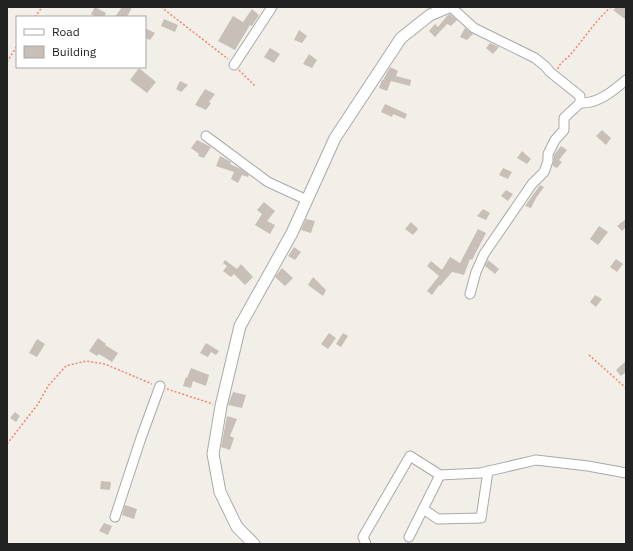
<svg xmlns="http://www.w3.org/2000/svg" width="633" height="551" viewBox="0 0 633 551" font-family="'IBM Plex Sans',sans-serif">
<rect width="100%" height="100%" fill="#f2efe9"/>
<g fill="#c7bfb8">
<path d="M95,7L106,13L104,17H97L91,14Z"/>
<path d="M122,7H132L127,17H115Z"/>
<path d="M617,7H626V20L613,10Z"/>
<path d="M252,9L259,15L252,26L250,25L235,50L218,41L233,16L243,22Z"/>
<path d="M450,14L457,20L451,26L447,24L435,37L429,31L435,24L438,27L447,16Z"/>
<path d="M164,19L178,25L175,32L161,26Z"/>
<path d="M145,28L155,33L150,40L145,38Z"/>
<path d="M465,28L473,34L467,40L460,37Z"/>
<path d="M299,30L307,36L302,43L294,40Z"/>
<path d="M490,43L499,47L493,54L486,48Z"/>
<path d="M270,48L280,54L274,63L264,57Z"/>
<path d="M309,54L317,60L312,68L303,64Z"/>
<path d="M390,67L398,71L396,76L411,80L410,86L391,81L387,91L379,88L382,80H383Z"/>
<path d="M139,68L156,82L147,93L130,80Z"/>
<path d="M180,81L188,85L181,92L176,89Z"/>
<path d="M205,89L215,94L209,102L211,103L206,110L195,105Z"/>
<path d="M385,104L407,114L405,119L393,114L392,117L381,112Z"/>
<path d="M602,130L611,138L606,145L596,136Z"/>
<path d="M197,140L211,147L204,158L198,156L199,154L191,148Z"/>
<path d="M561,146L567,150L559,160L562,162L557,168L553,166L554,155Z"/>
<path d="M522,151L531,159L527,164L517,158Z"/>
<path d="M220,156L231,162L230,164L241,169L249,175L248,177L242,175L238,183L231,179L234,172L216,166Z"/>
<path d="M503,168L512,172L508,179L499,175Z"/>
<path d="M540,185L544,187L536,198L531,208L525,206Z"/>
<path d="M506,190L513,194L508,201L501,196Z"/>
<path d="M264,202L275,211L267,221L275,225L270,234L255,225L262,214L257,210Z"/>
<path d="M483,209L490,213L486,220L477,216Z"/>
<path d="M306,219L315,221L311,233L301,230Z"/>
<path d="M626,219V227L622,231L617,226Z"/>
<path d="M411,222L418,229L413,235L405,229Z"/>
<path d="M599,226L608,232L598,245L590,239Z"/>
<path d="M478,229L486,233L472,260L470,259L464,275L452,272L440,286L439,285L432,295L427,291L439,276L427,266L431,261L442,270L450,257L460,263Z"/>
<path d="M294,247L301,252L295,260L288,256Z"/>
<path d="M616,259L623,264L617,272L610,267Z"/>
<path d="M225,260L237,269L241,264L253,277L245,285L234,274L231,277L223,271L227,266L223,263Z"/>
<path d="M488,260L499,269L495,274L485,266Z"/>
<path d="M282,268L293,278L285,286L275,277Z"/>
<path d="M313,277L326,290L323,296L308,285Z"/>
<path d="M595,295L602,299L596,307L590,302Z"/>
<path d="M329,333L336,338L328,349L321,344Z"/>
<path d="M343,333L348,336L341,347L336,344Z"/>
<path d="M98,338L106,344L105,345L118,353L112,362L99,354L97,356L89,351Z"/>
<path d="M37,339L45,344L37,357L29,353Z"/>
<path d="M206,343L219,351L216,355L211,352L208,357L200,353Z"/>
<path d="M626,361V372L621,376L616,370Z"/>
<path d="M191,368L209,375L206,386L193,381L191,388L183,386L186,377L187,378Z"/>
<path d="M233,392L246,395L242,408L228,405Z"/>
<path d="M15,412L20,416L16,422L10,418Z"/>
<path d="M227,416L237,419L230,436L234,438L230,450L221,447Z"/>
<path d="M101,481L111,482L110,490L100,489Z"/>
<path d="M125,505L137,509L134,519L122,515Z"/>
<path d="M104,523L112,526L108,535L99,531Z"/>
</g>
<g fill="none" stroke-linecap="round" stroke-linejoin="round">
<defs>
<g id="minor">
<path d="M451,7L474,28L535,58L545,66L550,72L580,96V103L564,118V130L555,140L548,154V161L544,172L532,184L484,254L476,272L470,294"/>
<path d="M234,65L272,7"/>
<path d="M580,103C598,104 613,91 626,80"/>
<path d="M206,136L268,182L307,200"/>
<path d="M423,509L438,519L481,518L488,471"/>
<path d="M115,517L141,438L160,386"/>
<path d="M409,537L440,475"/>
<path d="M366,544L363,537L410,456L440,475L480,473L536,460L588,466L626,473"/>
</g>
<path id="tertiary" d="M254,544L237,527L220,492L213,454L221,406L240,326L292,233L335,138L401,38L430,15L449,7"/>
</defs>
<use href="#minor" stroke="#a9a9a9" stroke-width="11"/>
<use href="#tertiary" stroke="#a9a9a9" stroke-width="13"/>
<g stroke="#fa8072" stroke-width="1.5" stroke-dasharray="2 2" stroke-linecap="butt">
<path d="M161,7L228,59"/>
<path d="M35,17L42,7"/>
<path d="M7,62L17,46"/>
<path d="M558,69C559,63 566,60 570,55C584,39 595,21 611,7"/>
<path d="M239,70L255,86"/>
<path d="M589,355L626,388"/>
<path d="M167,389L213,404"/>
<path d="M7,444L38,404L48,386L66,366L86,361L105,364L152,384"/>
</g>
<use href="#minor" stroke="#fff" stroke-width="9"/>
<use href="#tertiary" stroke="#fff" stroke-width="11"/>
</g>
<rect width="633" height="551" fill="none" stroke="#222222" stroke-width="16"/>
<rect x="16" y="16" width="130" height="52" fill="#ffffff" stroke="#a7a7a7"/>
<rect x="24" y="29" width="20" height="6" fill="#ffffff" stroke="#a7a7a7"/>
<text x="52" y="36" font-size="12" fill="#222222">Road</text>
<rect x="24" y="46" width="20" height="12" fill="#c7bfb8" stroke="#a7a7a7"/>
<text x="52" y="56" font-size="12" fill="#222222">Building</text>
</svg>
